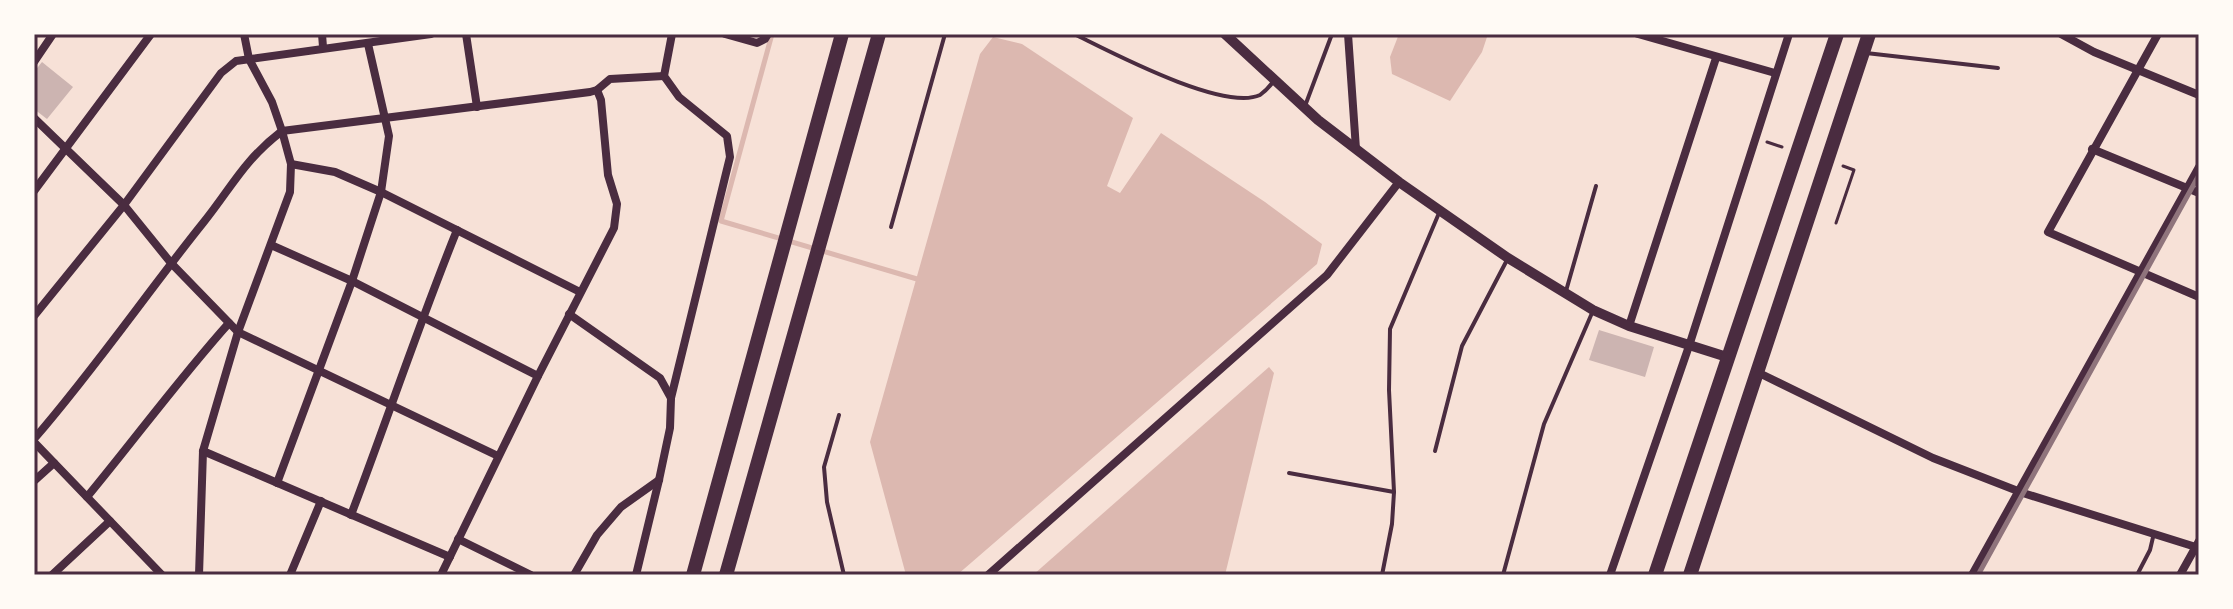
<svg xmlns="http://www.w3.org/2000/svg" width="2233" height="609" viewBox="0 0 2233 609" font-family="Georgia,serif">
<rect width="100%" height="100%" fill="#f7e1d7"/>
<g fill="#dcb8b0">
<path d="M1399,34H1488L1482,52L1450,101L1392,74L1390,57Z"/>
<path d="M993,37L1022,44L1133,118L1107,186L1120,193L1161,133L1265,202L1322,244L1317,264L957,575H906L870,442L980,54Z"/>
<path d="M1269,367L1274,373L1225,575H1033Z"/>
</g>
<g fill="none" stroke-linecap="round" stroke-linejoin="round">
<path stroke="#dcb8b0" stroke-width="5" d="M772,34L721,221L917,279"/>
</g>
<g fill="#ccb4b1">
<path d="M42,62L73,87L47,119L34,109V72Z"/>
<path d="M1599,330L1654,347L1645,377L1589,360Z"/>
</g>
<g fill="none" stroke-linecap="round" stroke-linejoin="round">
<g stroke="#4a2c40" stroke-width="3">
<path d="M1767,142L1782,147"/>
<path d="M1836,223L1854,170L1843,166"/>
</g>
<g stroke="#4a2c40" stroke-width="4">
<path d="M1074,34C1109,51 1223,112 1260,95C1264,92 1270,86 1273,82"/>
<path d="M1866,53L1998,68"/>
<path d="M1305,106L1332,34"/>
<path d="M891,227L945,34"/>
<path d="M1566,291L1596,186"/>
<path d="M839,415L824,467L827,502L844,575"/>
<path d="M1435,451L1462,346L1507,260"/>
<path d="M1289,473L1394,492"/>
<path d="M1382,575L1392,524L1394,492L1389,390L1390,329L1439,213"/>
<path d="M1503,575L1544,424L1592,313"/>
<path d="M2137,575L2150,550L2154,533"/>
</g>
<g stroke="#4a2c40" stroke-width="8">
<path d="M322,34L323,47"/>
<path d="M466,34L477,107"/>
<path d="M725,34L757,43L765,39L768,34"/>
<path d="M1348,34L1356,149"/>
<path d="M1638,34L1775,73"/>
<path d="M2061,34L2094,52L2199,95"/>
<path d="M2158,34L2048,232L2199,297"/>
<path d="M34,62L53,34"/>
<path d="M34,118L124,205L171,263L238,332L498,456"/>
<path d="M2092,149L2199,193"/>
<path d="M291,164L335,172L381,192L580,292"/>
<path d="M34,191L151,34"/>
<path d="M271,245L352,281L538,376"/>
<path d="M569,314L660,378L671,398L670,428L659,480L636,575"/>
<path d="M34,316L124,205L221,73L236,61L431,34"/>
<path d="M1629,326L1716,58"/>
<path d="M1757,372L1933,458L2023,493L2199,548"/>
<path d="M671,398L730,157L727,136L679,97L664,76L672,34"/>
<path d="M34,439C94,370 146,294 203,223C232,187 243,161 282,131L590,92L597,90L610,79L664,76"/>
<path d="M34,442L162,575"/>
<path d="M203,451L450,557"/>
<path d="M34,481L54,463"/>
<path d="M277,483L352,281L381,192L389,136L368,44"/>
<path d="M87,497C135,439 179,379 229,323"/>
<path d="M351,515C387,420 419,324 457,230"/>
<path d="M458,539L531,575"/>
<path d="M52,575L110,521"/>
<path d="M199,575L203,451L238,332L290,192L291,164L282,131L272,102L249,59L244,34"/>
<path d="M290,575L321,501"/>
<path d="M441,575L538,376L614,228L617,204L608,175L601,100L597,90"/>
<path d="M574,575L597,535L621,507L659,480"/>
<path d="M988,575L1327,275L1399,182"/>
<path d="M1610,575L1689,346L1789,34"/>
<path d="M1972,575L2199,167"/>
<path d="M2180,575L2199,541"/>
</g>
<path stroke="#4a2c40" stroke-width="10" d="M1225,34L1318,120L1399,182L1508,258L1593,310L1629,326L1727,357"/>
<g stroke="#4a2c40" stroke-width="14">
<path d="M1655,575L1837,34"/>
<path d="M1690,575L1869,34"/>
</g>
<g stroke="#4a2c40" stroke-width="14">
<path d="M693,575L842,34"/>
<path d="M726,575L879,34"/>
</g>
<path stroke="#8f747c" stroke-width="5" d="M1978,575L2199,175"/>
</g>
<rect width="2233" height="609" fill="none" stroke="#fffaf5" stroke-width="72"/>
<rect x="36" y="36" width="2161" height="537" fill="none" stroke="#4a2c40" stroke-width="3"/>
</svg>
